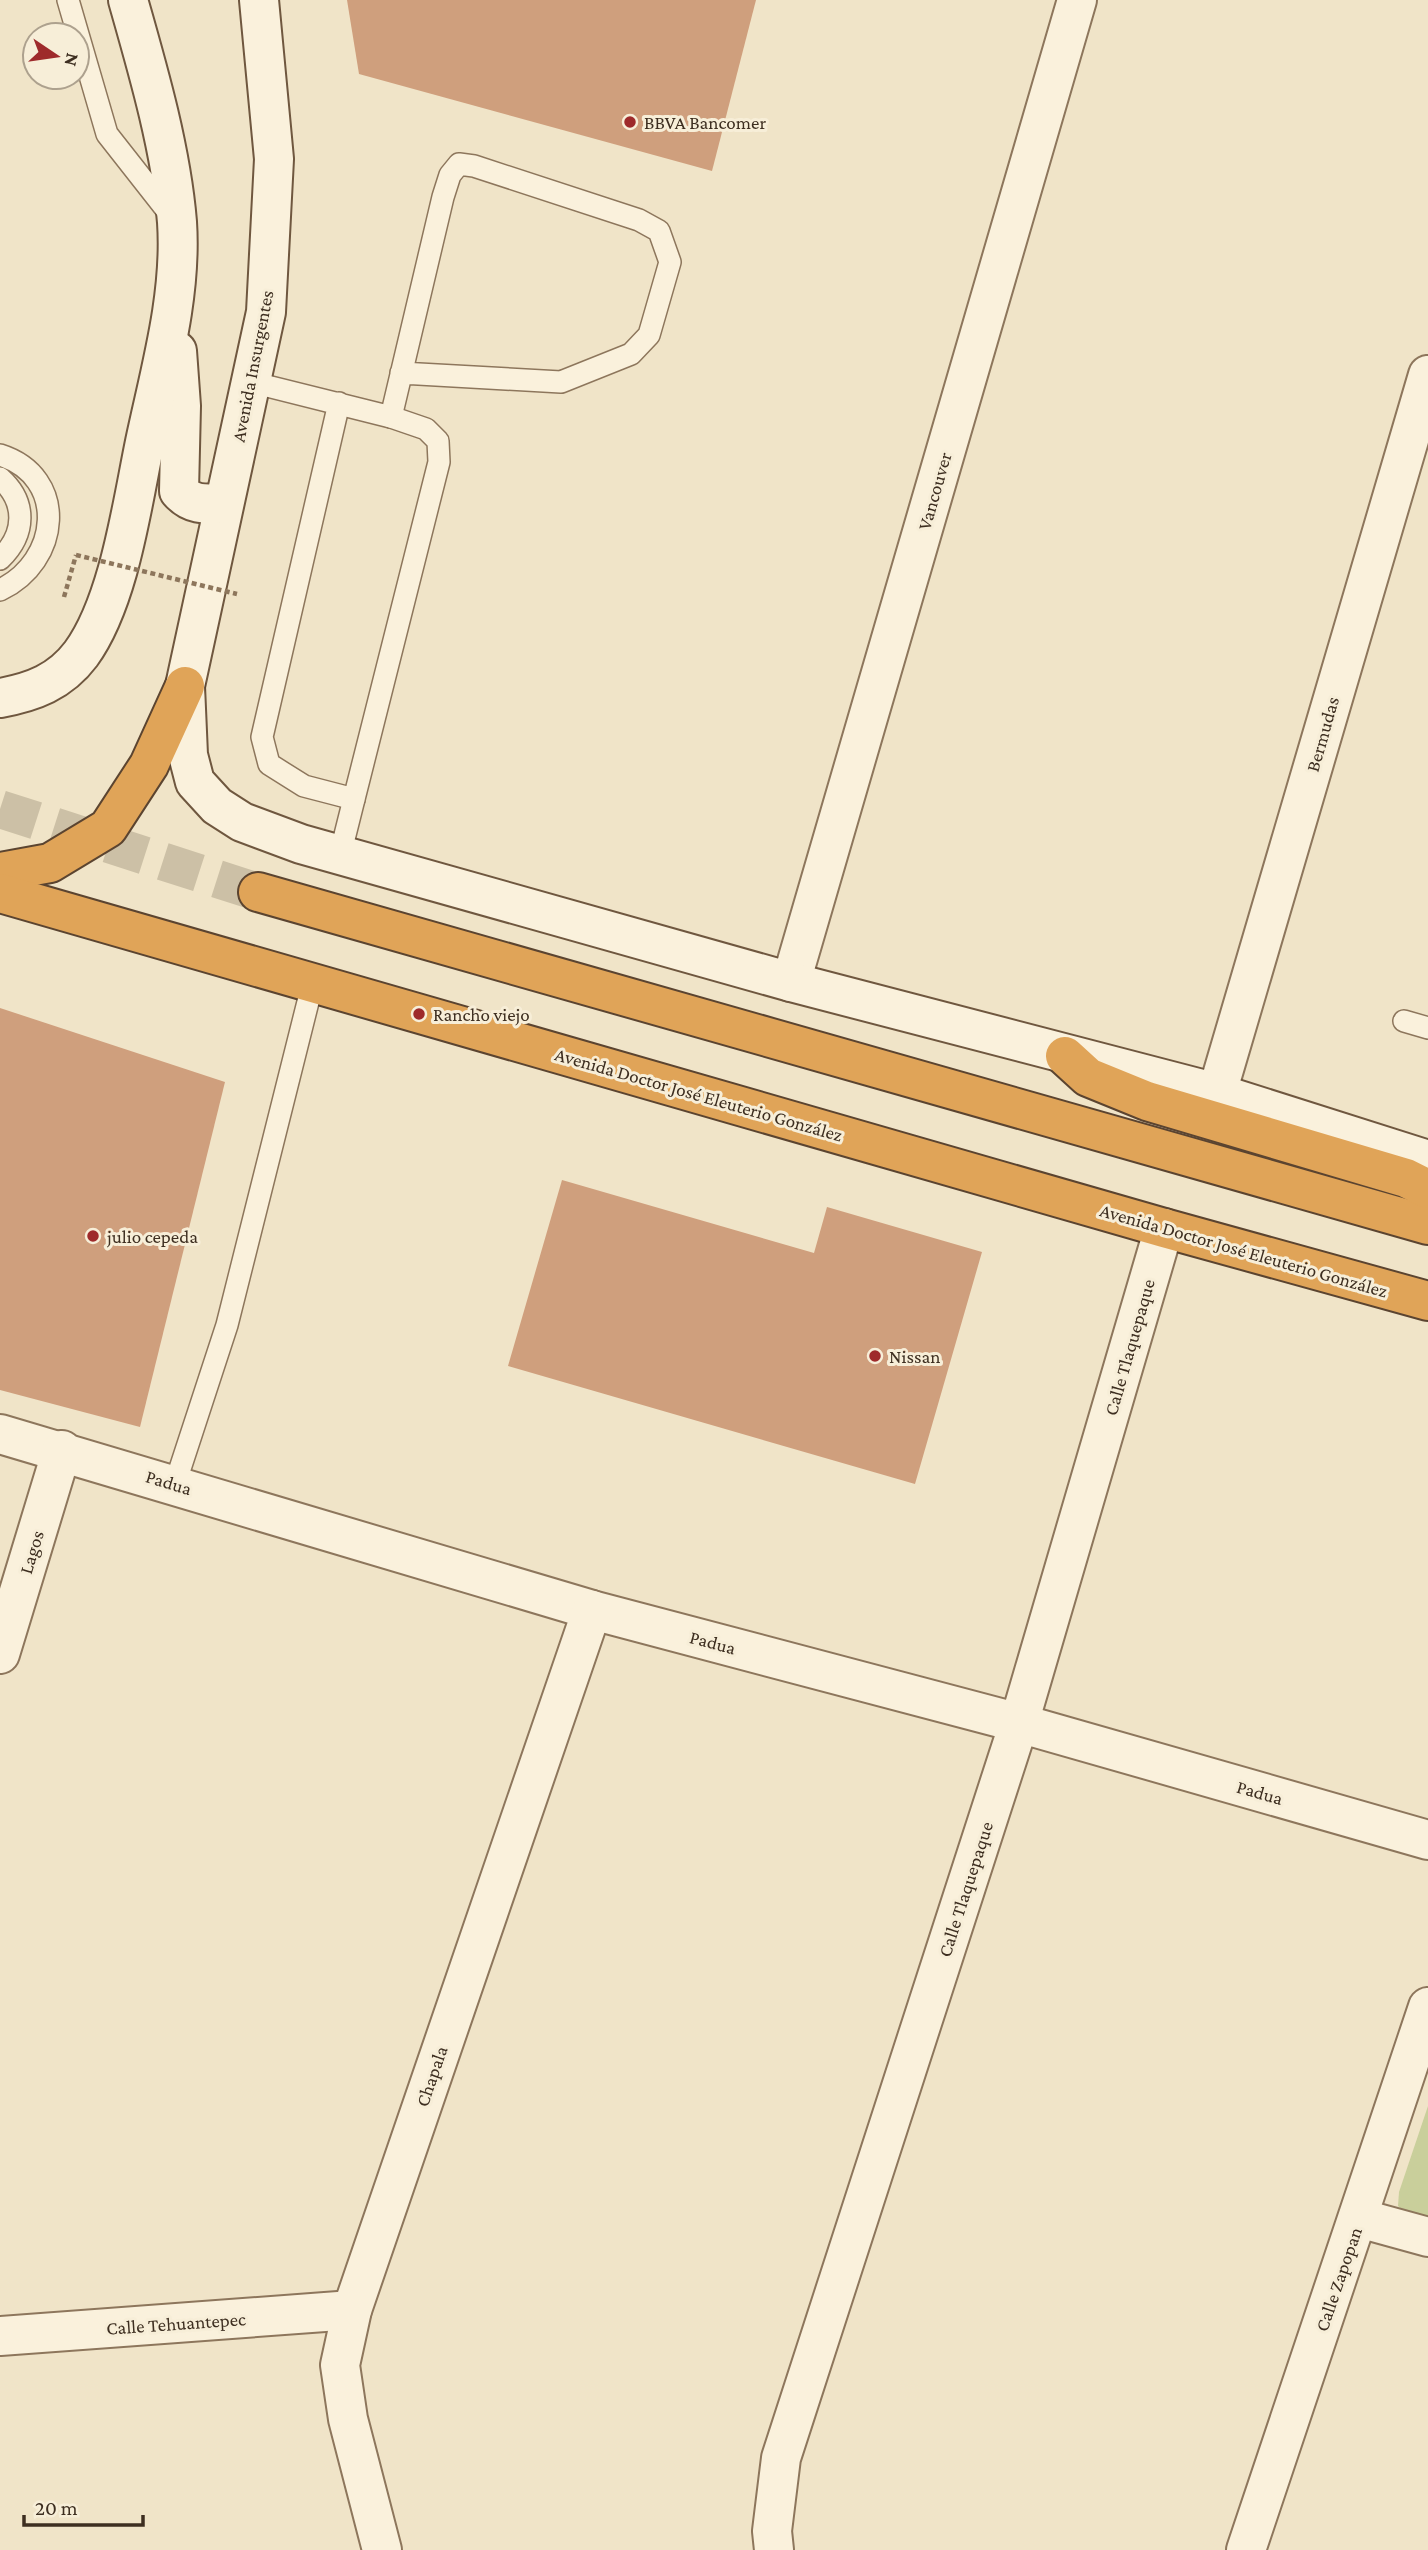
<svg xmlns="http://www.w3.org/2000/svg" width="1428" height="2550" viewBox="0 0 1428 2550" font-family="'Crimson Pro',serif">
<rect width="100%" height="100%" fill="#f0e4c8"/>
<path fill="#c9cf9b" d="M1428,2106V2221L1409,2216L1398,2206L1399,2192Z"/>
<g fill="#cf9f7d">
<path d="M347,0H756L712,171L359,74Z"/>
<path d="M0,1008L225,1082L140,1427L0,1390Z"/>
<path d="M562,1180L814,1253L827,1207L982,1252L915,1484L508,1366Z"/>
</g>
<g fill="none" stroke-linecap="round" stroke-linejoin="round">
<path stroke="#ccc0a6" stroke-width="38" stroke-dasharray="38 19" stroke-linecap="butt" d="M0,809L258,892"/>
<defs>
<g id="lane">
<path d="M68,0L107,134L173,218"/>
<path d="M251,382L391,417L426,429L438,441L439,462L354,799L304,786L269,764L262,737L339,403"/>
<path d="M391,417L443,197L450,175L459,164L474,166L639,220L659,231L670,262L649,335L631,354L561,382L401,373"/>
<path d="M0,455C69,477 60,562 0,590"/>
<path d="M0,478C27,502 26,534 0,559"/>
<path d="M340,855L354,799"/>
<path d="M1404,1021L1428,1028"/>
<path d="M175,1484L227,1325L313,982"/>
</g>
<g id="street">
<path d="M791,982L1077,0"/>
<path d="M1217,1093L1428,375"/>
<path d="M0,1434L592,1610L1019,1723L1428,1840"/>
<path d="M0,1654L62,1450"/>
<path d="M1359,2218L1428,2237"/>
<path d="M0,2336L352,2310"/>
<path d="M382,2550L348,2419L340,2365L352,2310L592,1610"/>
<path d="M774,2550L772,2531L781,2458L1019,1723L1164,1228"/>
<path d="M1246,2550L1428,2007"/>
</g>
<g id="secondary">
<path d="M259,0L274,159L266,312L185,686L188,755L195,782L217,806L242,822L301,844L791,982L1217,1093L1428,1160"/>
<path d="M177,351L181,406L179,491C192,506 206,504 224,503"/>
<path d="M0,698C33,692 60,682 81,654C119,602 132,505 145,442C160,371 182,296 177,222C171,149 148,70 128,0"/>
</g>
<g id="highway">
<path d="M0,872L50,863L108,828L149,765L185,686"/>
<path d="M258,892L1428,1225"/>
<path d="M0,893L1164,1228L1428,1301"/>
<path d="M1065,1056L1088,1077L1147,1101L1406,1178L1428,1189"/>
</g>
</defs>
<use href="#lane" stroke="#8d765c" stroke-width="24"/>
<use href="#street" stroke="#8d765c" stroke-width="42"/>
<use href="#secondary" stroke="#6f573f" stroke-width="42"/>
<use href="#highway" stroke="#5b4430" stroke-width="42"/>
<path stroke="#8d765c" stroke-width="4.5" stroke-dasharray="5 3.5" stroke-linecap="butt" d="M64,597L76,555"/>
<use href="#lane" stroke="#faf1dc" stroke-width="21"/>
<use href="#street" stroke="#faf1dc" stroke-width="38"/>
<use href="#secondary" stroke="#faf1dc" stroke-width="38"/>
<use href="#highway" stroke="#e0a458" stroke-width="38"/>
<path stroke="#8d765c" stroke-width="4.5" stroke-dasharray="5 3.5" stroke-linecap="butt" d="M76,555L237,594"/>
</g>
<g fill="#9e2a2b" stroke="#f7eed8" stroke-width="2.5">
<circle cx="630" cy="122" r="7"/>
<circle cx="419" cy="1014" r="7"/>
<circle cx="93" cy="1236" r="7"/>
<circle cx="875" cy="1356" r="7"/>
</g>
<g text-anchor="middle" stroke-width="6" stroke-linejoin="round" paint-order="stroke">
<g font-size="19" fill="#3d2e20" stroke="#f7eed8" text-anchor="start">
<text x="644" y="129">BBVA Bancomer</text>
<text x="433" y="1021">Rancho viejo</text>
<text x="107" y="1243">julio cepeda</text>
<text x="889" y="1363">Nissan</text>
</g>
<g font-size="19" fill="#3d2e20" stroke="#f7eed8">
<text transform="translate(252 366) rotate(-79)" y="7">Avenida Insurgentes</text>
<text transform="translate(934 491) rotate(-74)" y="7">Vancouver</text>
<text transform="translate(1322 734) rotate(-74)" y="7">Bermudas</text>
<text transform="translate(699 1094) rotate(16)" y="7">Avenida Doctor José Eleuterio González</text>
<text transform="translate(1244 1250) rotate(16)" y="7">Avenida Doctor José Eleuterio González</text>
<text transform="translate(1129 1347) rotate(-74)" y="7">Calle Tlaquepaque</text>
<text transform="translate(169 1482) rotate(17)" y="7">Padua</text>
<text transform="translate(31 1552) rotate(-73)" y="7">Lagos</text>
<text transform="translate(713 1642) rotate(15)" y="7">Padua</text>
<text transform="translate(1260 1792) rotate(16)" y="7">Padua</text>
<text transform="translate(965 1889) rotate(-72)" y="7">Calle Tlaquepaque</text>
<text transform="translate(431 2076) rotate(-71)" y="7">Chapala</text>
<text transform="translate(1338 2279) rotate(-71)" y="7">Calle Zapopan</text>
<text transform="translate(176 2323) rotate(-4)" y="7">Calle Tehuantepec</text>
</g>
</g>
<g transform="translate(56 56) rotate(103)"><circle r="33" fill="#f7eed8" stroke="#ada18e" stroke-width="2"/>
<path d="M0-5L12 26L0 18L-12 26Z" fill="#9e2a2b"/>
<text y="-10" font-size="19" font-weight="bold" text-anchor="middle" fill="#3d2e20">N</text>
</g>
<path d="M24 2515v10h119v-10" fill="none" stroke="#3d2e20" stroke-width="3.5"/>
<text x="35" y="2515" font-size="21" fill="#3d2e20" stroke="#f7eed8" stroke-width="5" paint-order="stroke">20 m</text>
</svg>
